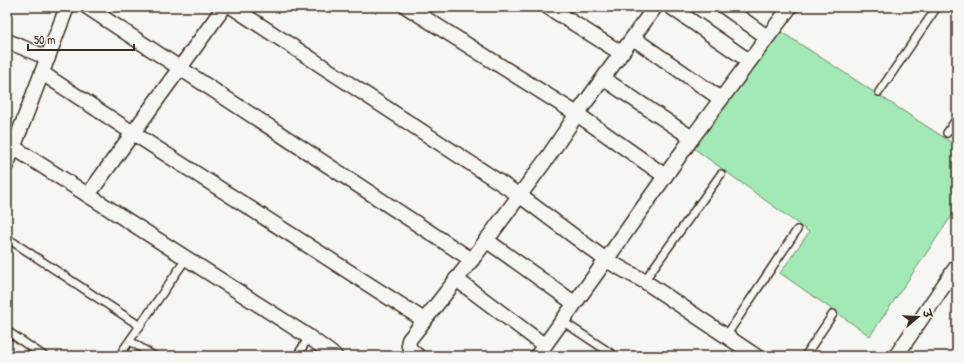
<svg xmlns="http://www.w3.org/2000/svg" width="964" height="363" viewBox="0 0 964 363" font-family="'Patrick Hand','Playpen Sans Deva',sans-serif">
<rect width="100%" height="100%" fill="#f6f6f2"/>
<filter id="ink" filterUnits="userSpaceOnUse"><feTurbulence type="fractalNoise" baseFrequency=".025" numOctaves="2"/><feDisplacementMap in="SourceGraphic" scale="8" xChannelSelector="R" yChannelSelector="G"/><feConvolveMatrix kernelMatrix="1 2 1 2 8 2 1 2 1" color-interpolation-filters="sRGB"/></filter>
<g filter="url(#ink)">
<path fill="#a2e9b5" stroke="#6e8a6a" d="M774,27L957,146V208L870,336L780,273L809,232L688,144Z"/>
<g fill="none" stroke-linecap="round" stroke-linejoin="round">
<defs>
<g id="service">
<path d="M879,92L937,7"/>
<path d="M947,133L957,118"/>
<path d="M7,238L140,326"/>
<path d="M644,281L721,174"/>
<path d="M562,321L615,356"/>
<path d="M7,331L44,356"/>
<path d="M726,336L797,230"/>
<path d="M130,341L154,356"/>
<path d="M119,356L186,259"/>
<path d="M297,356L309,337"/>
<path d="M805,356L833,314"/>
</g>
<g id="minor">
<path d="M87,7L472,260"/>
<path d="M232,7L519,195L606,260L644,281L756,356"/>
<path d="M407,7L577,114L665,176"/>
<path d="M548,7L621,53"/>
<path d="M671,7L749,61"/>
<path d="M725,7L767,37"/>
<path d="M633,38L721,99"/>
<path d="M7,41L48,58"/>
<path d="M42,73L133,133L424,320"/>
<path d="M604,79L692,138"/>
<path d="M13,147L309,337L335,356"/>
<path d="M7,164L67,7"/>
<path d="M88,195L224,7"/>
<path d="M486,240L574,303"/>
<path d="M456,279L544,345"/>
<path d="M418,356C412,351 407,348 409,340L477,253L548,157L577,114L655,7"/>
<path d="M537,356L606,260L692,138L790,7"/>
<path d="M896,356L957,266"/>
</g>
</defs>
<use href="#service" stroke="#3b2a1e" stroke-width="10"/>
<use href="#minor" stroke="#3b2a1e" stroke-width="17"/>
<use href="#service" stroke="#f6f6f2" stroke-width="7"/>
<use href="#minor" stroke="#f6f6f2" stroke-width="14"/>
</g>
</g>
<rect width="964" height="363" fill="none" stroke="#f6f6f2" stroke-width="24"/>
<rect x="12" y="12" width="940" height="339" fill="none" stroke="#3b2a1e" stroke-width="1.5" filter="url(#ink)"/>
<g transform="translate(918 317) rotate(71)" stroke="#f6f6f2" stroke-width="3" paint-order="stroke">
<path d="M0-3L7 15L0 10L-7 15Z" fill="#3b2a1e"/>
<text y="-6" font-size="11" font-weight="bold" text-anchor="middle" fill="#3b2a1e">उ</text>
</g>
<path d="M28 44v6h106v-6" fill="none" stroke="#3b2a1e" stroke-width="2"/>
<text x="34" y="44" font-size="12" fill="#3b2a1e" stroke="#f6f6f2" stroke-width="3" paint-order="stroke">50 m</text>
</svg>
